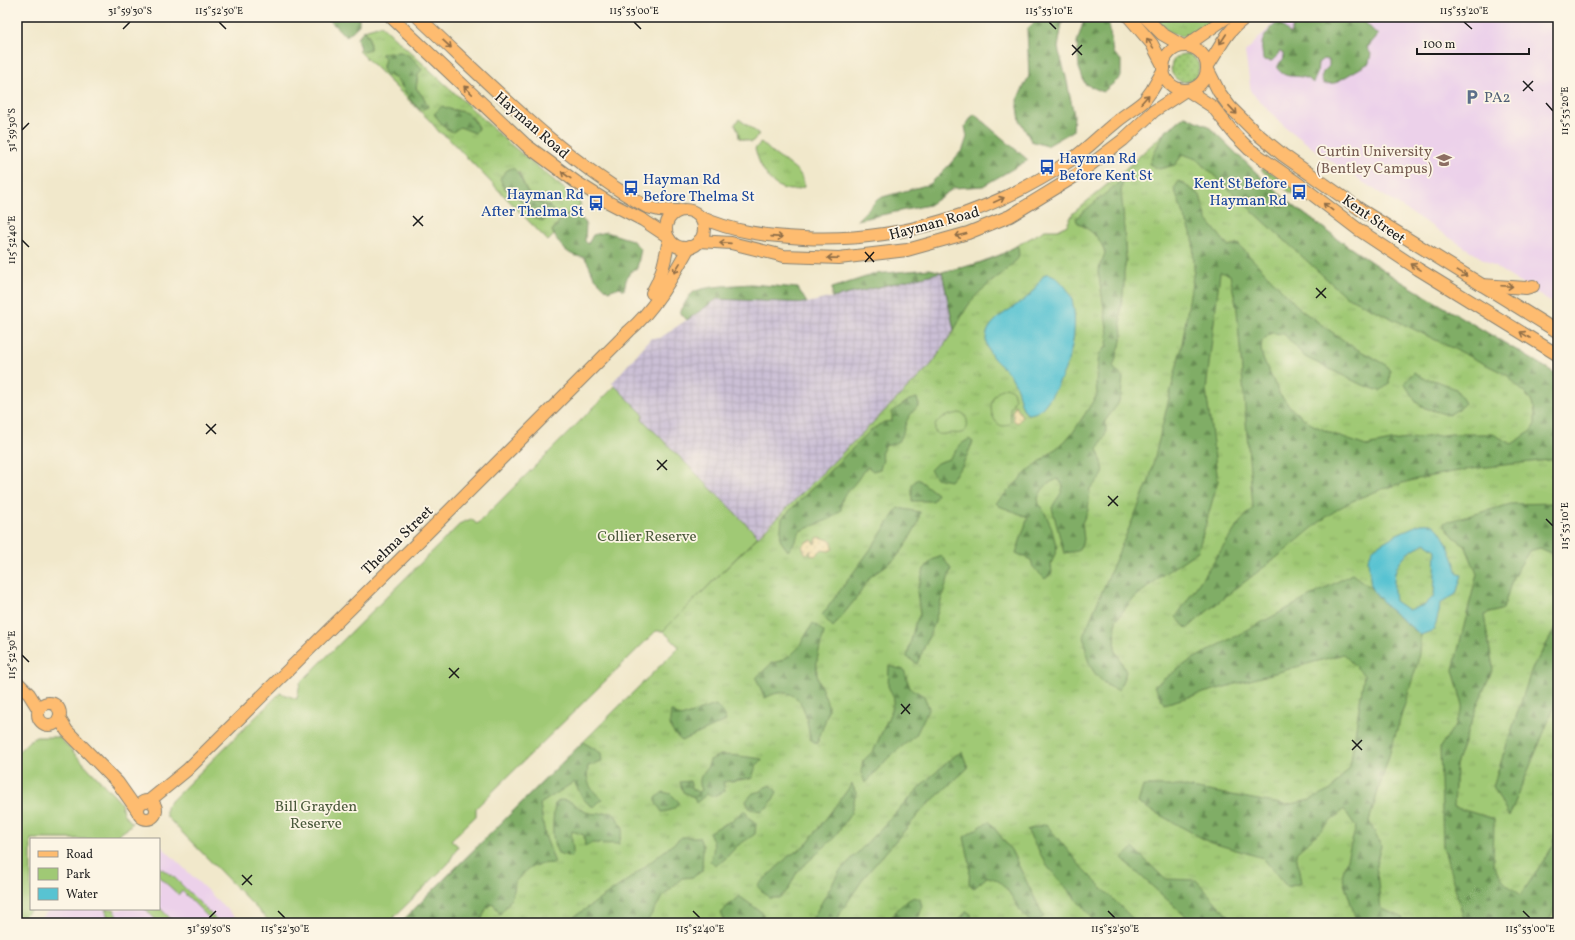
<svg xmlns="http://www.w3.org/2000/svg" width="1575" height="940" viewBox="0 0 1575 940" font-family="Vollkorn,serif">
<defs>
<pattern id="industrial-grid" width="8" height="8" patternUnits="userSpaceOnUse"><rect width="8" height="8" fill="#cbbfd5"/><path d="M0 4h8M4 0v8" fill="none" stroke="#aea4b6"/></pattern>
<pattern id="grass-tufts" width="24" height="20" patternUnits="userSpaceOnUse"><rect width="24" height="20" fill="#a0c975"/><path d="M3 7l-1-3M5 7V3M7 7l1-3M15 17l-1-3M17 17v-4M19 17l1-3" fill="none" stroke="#89ac65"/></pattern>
<pattern id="forest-firs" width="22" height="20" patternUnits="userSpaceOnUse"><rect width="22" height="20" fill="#80ad66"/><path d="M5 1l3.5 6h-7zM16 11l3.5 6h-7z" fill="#688c53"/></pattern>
<pattern id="sand-dots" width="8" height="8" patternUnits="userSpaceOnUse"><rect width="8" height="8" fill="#eeda9e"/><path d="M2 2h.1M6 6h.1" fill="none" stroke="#ccba88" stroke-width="1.8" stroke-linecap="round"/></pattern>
<pattern id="garden-dots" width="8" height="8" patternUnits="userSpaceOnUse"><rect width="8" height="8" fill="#a0c975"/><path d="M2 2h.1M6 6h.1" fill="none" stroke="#89ac65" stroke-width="1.8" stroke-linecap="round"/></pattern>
</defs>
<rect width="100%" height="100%" fill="#fcf5e5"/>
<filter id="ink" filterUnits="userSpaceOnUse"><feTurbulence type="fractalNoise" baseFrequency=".025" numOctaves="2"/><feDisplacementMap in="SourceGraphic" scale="8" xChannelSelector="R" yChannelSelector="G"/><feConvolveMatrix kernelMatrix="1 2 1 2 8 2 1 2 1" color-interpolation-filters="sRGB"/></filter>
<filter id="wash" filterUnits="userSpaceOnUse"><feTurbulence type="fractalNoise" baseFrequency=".012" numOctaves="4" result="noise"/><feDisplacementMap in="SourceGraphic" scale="16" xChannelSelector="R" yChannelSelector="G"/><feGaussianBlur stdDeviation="0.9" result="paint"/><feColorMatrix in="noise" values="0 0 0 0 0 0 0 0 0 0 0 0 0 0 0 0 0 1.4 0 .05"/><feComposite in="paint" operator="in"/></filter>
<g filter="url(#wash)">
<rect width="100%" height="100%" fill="#f1e8cb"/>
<g fill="#ecd1ea">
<path d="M1280,17H1558V307L1344,170L1314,149L1283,125L1251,92L1245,52Z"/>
<path d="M159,844L241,923H35L50,909H159Z"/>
</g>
<path fill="url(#industrial-grid)" d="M942,272L954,330L932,364L758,536L642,419L643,414L612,383L651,338H660L717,299L807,303Z"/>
<g fill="url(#grass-tufts)" stroke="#5e7248" fill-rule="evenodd">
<path d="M1153,17H1218L1196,31L1181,37L1165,30Z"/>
<path d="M381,25L510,144L579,201L581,205L561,219L552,231L554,235L548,241L447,137L439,132L432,123L358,50L360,49L364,52L370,49L369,36L364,30ZM399,52L418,74L416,88L424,98L428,107L412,102C406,92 401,79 390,76L383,67C386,56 386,53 399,52ZM450,110H456L473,118L478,128L475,132L460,127ZM519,172C526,190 530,202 550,206L536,219C526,207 519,196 504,188Z"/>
<path d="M1185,116L1208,126L1269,185L1295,207L1346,245L1392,276L1558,375V923H400L679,647L663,631L932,364L954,330L942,272L976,264L1000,255L1045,230H1058L1067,225L1073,213L1121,173L1164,133Z"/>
<path d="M739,119L759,134L752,142L739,138L738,130L735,124Z"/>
<path d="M761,142C767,147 772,153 778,157C791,166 803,170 804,187C777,199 761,172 755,149Z"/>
</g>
<g fill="url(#forest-firs)" stroke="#4e6441">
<path d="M326,17H359V25L346,37Z"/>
<path d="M1041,17H1063L1058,48L1066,77L1074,115L1073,131L1047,146L1031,141L1020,121L1017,100L1029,76L1027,29Z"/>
<path d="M1085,17H1108L1113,53L1121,60V77L1103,92L1085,84L1079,68L1077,42Z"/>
<path d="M1286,17H1365L1363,20L1378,35L1367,48L1371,54L1369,63L1335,83L1324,84L1321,78L1323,72L1329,66V60L1323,59L1318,63L1317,74L1313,83C1311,81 1308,79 1305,78C1293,74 1286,80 1277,68L1280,62L1284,59L1283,54L1280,50L1277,56L1272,61L1263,60C1263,55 1261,49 1262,44C1262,37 1273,25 1279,22L1290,34L1294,23L1286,20Z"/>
<path d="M364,30L369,36L370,49L364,52L360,49L357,38Z"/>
<path d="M389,52C392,53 395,52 399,52C409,53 417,62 422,70L418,74L416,88L424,98L428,107L420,110L412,102L396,78L385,74L383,67L385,58L381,54Z"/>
<path d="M442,106C460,115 467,105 478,128L475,133L460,127L453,132L445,128L434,114Z"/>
<path d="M974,114L1028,160L983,186L954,188L929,205L857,220L879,198L930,184L950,164L963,149L967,137L965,126Z"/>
<path d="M1185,116L1208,126L1269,185L1295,207L1346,245L1392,276L1558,375V459C1490,467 1421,471 1357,499C1333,509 1311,529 1291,546C1257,574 1219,599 1187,629L1176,617L1240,522L1253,508L1237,310L1230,275L1220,272L1206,390L1218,481L1198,551L1165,573L1132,600L1116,620L1115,649L1126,672L1119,690C1104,687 1090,671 1087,656C1085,649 1085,641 1084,634L1149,481L1182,344L1194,270L1193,238L1174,189L1179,181L1200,195L1207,220L1228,246L1238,244L1301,310L1353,347L1385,364L1390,371L1389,384L1380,391L1360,384L1305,357L1284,334L1271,333L1262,341L1261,349L1263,359L1280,395L1294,411L1313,425L1338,436L1366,446L1391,441L1451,434H1493L1512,444L1530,432L1535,424V414L1534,408L1530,399L1507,375L1344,295L1196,159L1183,154L1175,165L1159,169L1149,164L1164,133Z"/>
<path d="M513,168C523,176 523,189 532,198C539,205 548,204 554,211L544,221L536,219L524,203L516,196L504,188L500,178L507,170Z"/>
<path d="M1123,179L1121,193L1123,210L1126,261L1124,272V287L1120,313L1122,335L1120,346L1113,367L1123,378L1121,395L1118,404L1105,421C1108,435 1104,438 1097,449C1105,471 1109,472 1090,488L1088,510L1082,523L1084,540L1078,551L1064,553L1052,508C1056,498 1062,496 1063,485L1058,479C1047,483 1043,487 1038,498L1039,504L1045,513L1051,526L1057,549L1051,564L1052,573L1045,579L1033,567L1031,560L1016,553L1028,517L999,506L996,503L1027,472L1064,442L1074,431L1097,395L1096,381L1099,354L1107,346L1108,333L1098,271L1105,253C1099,235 1092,232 1077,222L1076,218Z"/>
<path d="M573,210L586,223L585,241L588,244L593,235L606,232L632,240L641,249L637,268C627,272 626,280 624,290L620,287L608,291L594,277L588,263L584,257C567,257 559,244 552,231L561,219Z"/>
<path d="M1018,245L1019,257C1006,273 987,283 974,298C965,308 961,319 954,330L942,272L832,298V288L875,274L930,269L942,272L976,264L1000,255Z"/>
<path d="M751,284L798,288L807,303L717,299L687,320L680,313C684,305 687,297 694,292C703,286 739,285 751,284Z"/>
<path d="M1414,372L1423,378L1437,381L1456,389L1465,403L1459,409L1448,415L1425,408L1416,402L1404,383Z"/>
<path d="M917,398L919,405C914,410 908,417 906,423C900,440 904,441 885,446L881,454L883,460L880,469L873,471L868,467C861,472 861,476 856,482C846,494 842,492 841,510L830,519L800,531L794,543L788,551L780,540L782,518L871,430L884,422L892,421V412L909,400Z"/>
<path d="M969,439L973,442L962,466L950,481L936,478L930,470L937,463L949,459L961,444Z"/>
<path d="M918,479L937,494L933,501H912V484Z"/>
<path d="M1558,503V556L1540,548L1529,551L1513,577L1503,609L1484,615L1493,668L1477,706L1456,765L1454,807L1494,819L1493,865L1506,884L1521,895L1553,846L1558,821V900L1548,923H1465L1443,846L1440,747L1456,724L1463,705L1453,670L1477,574L1465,545L1454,537L1443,523L1511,504Z"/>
<path d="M898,508L920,512L918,523L904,548L895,559L870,577L858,596L833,627L822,615L870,550Z"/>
<path d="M942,556L951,569L933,627L917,664L907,657L915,624L920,614L917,591L924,569L932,560Z"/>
<path d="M1352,574L1371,588L1389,609L1421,635L1418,661L1369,821L1381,846L1376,864L1381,909L1402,917L1403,923H1357L1342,876L1356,827L1344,809L1296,853L1301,883L1287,887L1263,858L1209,842L1138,803L1143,786H1181L1286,805L1310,800L1331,790L1350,767L1364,675L1343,654L1164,704L1154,686L1191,660Z"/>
<path d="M813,623L824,632C821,646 815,659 817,674C818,685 829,700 828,709C827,719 820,734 817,744L810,739C807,721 805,690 779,693C775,693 769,696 765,698L756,678L772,663L780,661L791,655L798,648Z"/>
<path d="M1558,624V698L1509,817L1493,786L1532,669Z"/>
<path d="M889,666L904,670L910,688L924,696L929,708L916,735L889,757L865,783L861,771L863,761L874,750L890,714L894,699L888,686Z"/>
<path d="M716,705L722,711L726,721L682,741C669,730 669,726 671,711L681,717L706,708Z"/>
<path d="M583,742L601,753L602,762L588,766C586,783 589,788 602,799L594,807C583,803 580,792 574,782L540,804L545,835L555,863C533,864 530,866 515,882C515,895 508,905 500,914L493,903L486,909L480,923H400Z"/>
<path d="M962,752L968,768L925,807L865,876L841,912L836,923H810L839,872L927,780L956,755Z"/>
<path d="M720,755C734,755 748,757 762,759L761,761L756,766L752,778L739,780L723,782L725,791L713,796L707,794L696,803L694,797L683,792L680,782L690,781L692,789L698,792L702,790C695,774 707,774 710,760Z"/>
<path d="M852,784L856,793L851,813L834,838L797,872L788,890L779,898H769L757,886L789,856L805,846Z"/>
<path d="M771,785L777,792L769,806L761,811L750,809L746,801L753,793L762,791L763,788Z"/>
<path d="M663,792L671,794L679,802C676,809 669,811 662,812L656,803V798Z"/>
<path d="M560,800C575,801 571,803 582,810C591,816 603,813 613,812L623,828L619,844L592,843L585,847L584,835L572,831C570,840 575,849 572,857L558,853C550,839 553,819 555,804Z"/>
<path d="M745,810L748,817L756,823L755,834L737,846L725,859L715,866L710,861C715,848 715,845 709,832L731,821Z"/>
<path d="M989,821L1011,850L1044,917L1032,923C1015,912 1010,879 987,877L974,888L969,884L970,864L964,837Z"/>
<path d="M1046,824L1083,869L1137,923H1094L1089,914L1047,866L1027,830Z"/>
<path d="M682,837H699L703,847L702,871L693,877L682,878L663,896L646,923H565L628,880Z"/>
<path d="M1133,848L1165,879L1196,880L1234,923H1193L1122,859Z"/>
<path d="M739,896L764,914L757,923H725L720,913Z"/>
<path d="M914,897L920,899L922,907L917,923H888C895,911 902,903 914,897Z"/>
<path d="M966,911L971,914L972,923H957Z"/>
</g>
<g fill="url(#sand-dots)" stroke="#857b5d">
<path d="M1016,405L1022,417L1018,423L1014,421L1012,412Z"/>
<path d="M820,537L832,541L833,549L829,551L821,550L815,556L810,555L811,550L808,554L805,553L802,546L806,542L812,540L815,544L817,538Z"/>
</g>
<g fill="#a0c975" stroke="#5e7248">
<path d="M615,386L643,414L642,419L758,536L663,631H656L476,808V816L451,840L458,846L448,864L388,923H271L166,816V806L280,693L297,699L300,683L461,523L471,519L477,524Z"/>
<path d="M1007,387L1013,391L1015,399L1010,409L1011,422C996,439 977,396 1007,387Z"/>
<path d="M959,413L964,414C968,419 970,431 961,433C958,434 954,433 951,433C944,434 940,436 935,432C933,417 948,416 959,413Z"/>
<path d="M36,737H59L121,803L123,813L132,823L127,829L112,839H31V909L17,923V753L29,741Z"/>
<path d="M159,867L173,876L220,923H214L182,891L179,895L159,877Z"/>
<path d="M159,907L175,923H159L145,909H159Z"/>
<path d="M105,909H114L120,923H110Z"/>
</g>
<g fill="url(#garden-dots)" stroke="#5e7248">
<circle cx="1185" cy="68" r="14"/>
<path d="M1263,169L1272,173L1296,189L1292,194L1261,170Z"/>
</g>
<g fill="#58c3d2" stroke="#3a7077" fill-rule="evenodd">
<path d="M1045,274C1052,273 1056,277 1061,282C1065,286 1069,291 1071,297C1076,311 1075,331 1072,346C1068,366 1057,391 1043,407C1039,412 1033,414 1027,414C1018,405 1020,389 1012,378C1006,368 995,363 990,353C973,322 1014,311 1031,294C1036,288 1039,280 1045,274Z"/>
<path d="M1420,524C1425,524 1431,523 1435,526C1445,534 1455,562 1458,574L1462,575L1456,594L1440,604L1439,612L1434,630L1421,635L1389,609L1371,588L1368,560L1372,550L1377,546L1397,534ZM1426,543L1436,550L1434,596L1425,605L1408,610L1395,601C1391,571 1396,555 1426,543Z"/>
</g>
</g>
<g filter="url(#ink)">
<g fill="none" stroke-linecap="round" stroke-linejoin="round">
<defs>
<g id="major">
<path d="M391,17L526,145L576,182L608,202L643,220L667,236"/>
<path d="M418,17C490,84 561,159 647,207L659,210L678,211"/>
<path d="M1129,17L1152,44L1164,67"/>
<path d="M1145,17L1162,34L1183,46"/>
<path d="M1186,46L1227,17"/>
<circle cx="1185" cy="68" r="22"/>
<path d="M1207,67C1221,47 1225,32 1246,17"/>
<path d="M1207,68L1219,92L1230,107L1255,132L1283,155L1361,210L1558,332"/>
<path d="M1187,90L1213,107L1235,135L1249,149L1300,185L1359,230L1418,269L1558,355"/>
<circle cx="685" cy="229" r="19"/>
<path d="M700,217C733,232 767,236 803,238C898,243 992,213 1071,160C1087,149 1100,135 1115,123C1124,115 1135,109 1144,101L1152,90L1164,69"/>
<path d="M699,241L731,243L784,256L839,258L907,250L968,233L1010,216L1077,175L1123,140L1154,111L1186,90"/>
<path d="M1482,285L1526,288L1533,286"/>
<path d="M652,293C663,274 665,259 669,239"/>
<path d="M17,682L29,694L39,710"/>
<circle cx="49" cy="714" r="11"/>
<path d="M59,718L67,731L118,783L137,810"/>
<circle cx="147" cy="810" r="9"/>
<path d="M149,801L187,770L425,535L629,331C655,309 672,277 689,247"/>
</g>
</defs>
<use href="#major" stroke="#868274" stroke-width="14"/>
<use href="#major" stroke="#febc70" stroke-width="12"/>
</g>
<defs><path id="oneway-shaft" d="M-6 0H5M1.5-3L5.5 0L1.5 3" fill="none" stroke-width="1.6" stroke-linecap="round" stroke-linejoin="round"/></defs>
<g stroke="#8d6c46">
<use href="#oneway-shaft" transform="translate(1223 39) rotate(123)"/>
<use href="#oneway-shaft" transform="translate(1150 43) rotate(-125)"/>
<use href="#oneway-shaft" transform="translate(447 44) rotate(43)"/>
<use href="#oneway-shaft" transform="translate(468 90) rotate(-136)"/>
<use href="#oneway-shaft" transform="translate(1145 99) rotate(-48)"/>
<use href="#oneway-shaft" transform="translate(1233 110) rotate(47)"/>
<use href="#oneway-shaft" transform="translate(566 175) rotate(-143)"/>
<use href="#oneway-shaft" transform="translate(999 200) rotate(-25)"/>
<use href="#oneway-shaft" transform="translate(1328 207) rotate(-142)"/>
<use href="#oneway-shaft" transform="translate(961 235) rotate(165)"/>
<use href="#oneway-shaft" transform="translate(777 237) rotate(4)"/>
<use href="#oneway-shaft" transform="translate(725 243) rotate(-176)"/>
<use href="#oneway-shaft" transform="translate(833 258) rotate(-178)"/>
<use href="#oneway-shaft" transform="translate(1416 267) rotate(-148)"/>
<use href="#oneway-shaft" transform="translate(677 268) rotate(122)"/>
<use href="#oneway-shaft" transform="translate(1462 273) rotate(32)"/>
<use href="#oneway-shaft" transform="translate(1507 286) rotate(3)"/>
<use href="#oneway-shaft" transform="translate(1525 335) rotate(-149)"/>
</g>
</g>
<path fill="none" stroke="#1c1c1c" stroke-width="1.5" d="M219,22L226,29M634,22L641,29M1049,22L1056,29M1464,22L1472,29M123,29L130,22M1072,45L1082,55M1072,55L1082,45M1523,81L1533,91M1523,91L1533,81M1546,103L1553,111M22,130L29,123M413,216L423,226M413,226L423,216M22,240L29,247M865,252L874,262M865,262L874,252M1316,288L1326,298M1316,298L1326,288M206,424L216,434M206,434L216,424M657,460L667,470M657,470L667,460M1108,496L1118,506M1108,506L1118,496M1546,519L1553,526M22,655L29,662M449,668L459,678M449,678L459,668M901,704L910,714M901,714L910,704M1352,740L1362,750M1352,750L1362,740M242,875L252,885M242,885L252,875M278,911L285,918M693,911L700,918M1108,911L1115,918M1523,911L1530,918M209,918L216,911"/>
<defs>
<symbol id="parking-bare" viewBox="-9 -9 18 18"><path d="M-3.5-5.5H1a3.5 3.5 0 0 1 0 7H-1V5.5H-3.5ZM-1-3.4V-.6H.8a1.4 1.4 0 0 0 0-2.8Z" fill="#5c6f8a" stroke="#fcf5e5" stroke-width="2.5" paint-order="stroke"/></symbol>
<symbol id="university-bare" viewBox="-9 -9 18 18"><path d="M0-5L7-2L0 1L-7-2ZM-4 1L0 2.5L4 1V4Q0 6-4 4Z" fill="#8d6e63" stroke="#fcf5e5" stroke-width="2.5" paint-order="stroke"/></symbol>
<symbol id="bus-bare" viewBox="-9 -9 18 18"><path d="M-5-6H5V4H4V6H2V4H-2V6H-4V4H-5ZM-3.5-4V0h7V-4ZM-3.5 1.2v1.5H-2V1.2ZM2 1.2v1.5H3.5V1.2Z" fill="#1a4fb4" stroke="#fcf5e5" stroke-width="2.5" paint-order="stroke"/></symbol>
</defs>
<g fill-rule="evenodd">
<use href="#parking-bare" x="1461" y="86" width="22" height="22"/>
<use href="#university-bare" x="1433" y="149" width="22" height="22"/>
<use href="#bus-bare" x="1036" y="156" width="22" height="22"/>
<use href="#bus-bare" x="620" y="177" width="22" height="22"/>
<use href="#bus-bare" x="1288" y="181" width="22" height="22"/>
<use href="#bus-bare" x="585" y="192" width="22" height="22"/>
</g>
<g text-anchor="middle" stroke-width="3.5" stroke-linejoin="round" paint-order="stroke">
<g font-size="15" fill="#4e5e75" stroke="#fcf5e5" text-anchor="start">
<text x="1484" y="102">PA2</text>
</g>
<g font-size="15" fill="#1c1c1c" stroke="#fcf5e5">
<text transform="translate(532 125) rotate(41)" y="5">Hayman Road</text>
<text transform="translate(1374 219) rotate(35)" y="5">Kent Street</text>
<text transform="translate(934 223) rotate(-15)" y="5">Hayman Road</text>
<text transform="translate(397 540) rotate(-44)" y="5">Thelma Street</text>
</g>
<g font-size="15" fill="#785e54" stroke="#fcf5e5" text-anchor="end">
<text x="1432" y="156">Curtin University<tspan x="1432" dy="17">(Bentley Campus)</tspan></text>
</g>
<g font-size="15" fill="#164399" stroke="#fcf5e5" text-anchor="start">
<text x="1059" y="163">Hayman Rd<tspan x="1059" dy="17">Before Kent St</tspan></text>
<text x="643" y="184">Hayman Rd<tspan x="643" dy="17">Before Thelma St</tspan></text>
<text x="1287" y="188" text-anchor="end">Kent St Before<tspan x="1287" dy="17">Hayman Rd</tspan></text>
<text x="584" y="199" text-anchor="end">Hayman Rd<tspan x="584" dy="17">After Thelma St</tspan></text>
</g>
<g font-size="15" fill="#4a593b" stroke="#fcf5e5">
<text x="647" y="541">Collier Reserve</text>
<text x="316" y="811">Bill Grayden<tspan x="316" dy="17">Reserve</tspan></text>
</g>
</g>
<rect width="1575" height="940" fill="none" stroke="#fcf5e5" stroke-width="44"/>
<rect x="30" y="838" width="130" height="72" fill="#fcf5e5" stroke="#a29e95"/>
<rect x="38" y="851" width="20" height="6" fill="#febc70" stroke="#a29e95"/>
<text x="66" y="858" font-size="12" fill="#1c1c1c">Road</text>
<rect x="38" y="868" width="20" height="12" fill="#a0c975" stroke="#a29e95"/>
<text x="66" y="878" font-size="12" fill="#1c1c1c">Park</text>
<rect x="38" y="888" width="20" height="12" fill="#58c3d2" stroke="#a29e95"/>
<text x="66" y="898" font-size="12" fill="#1c1c1c">Water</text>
<path d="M1417 48v6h112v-6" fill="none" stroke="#1c1c1c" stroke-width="2"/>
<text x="1423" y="48" font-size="12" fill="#1c1c1c" stroke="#fcf5e5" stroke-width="3" paint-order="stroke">100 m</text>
<rect x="22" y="22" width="1531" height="896" fill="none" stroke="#1c1c1c" stroke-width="1.5"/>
<g font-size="10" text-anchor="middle" fill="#1c1c1c">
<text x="130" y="14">31°59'30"S</text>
<text x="219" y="14">115°52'50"E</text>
<text x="634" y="14">115°53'00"E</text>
<text x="1049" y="14">115°53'10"E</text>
<text x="1464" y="14">115°53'20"E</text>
<text transform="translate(1564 111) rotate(-90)" y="4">115°53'20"E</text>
<text transform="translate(11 130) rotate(-90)" y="4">31°59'30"S</text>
<text transform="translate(11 240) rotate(-90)" y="4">115°52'40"E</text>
<text transform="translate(1564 526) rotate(-90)" y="4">115°53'10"E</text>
<text transform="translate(11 655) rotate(-90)" y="4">115°52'30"E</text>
<text x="209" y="932">31°59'50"S</text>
<text x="285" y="932">115°52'30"E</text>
<text x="700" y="932">115°52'40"E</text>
<text x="1115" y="932">115°52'50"E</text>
<text x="1530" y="932">115°53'00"E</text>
</g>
</svg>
